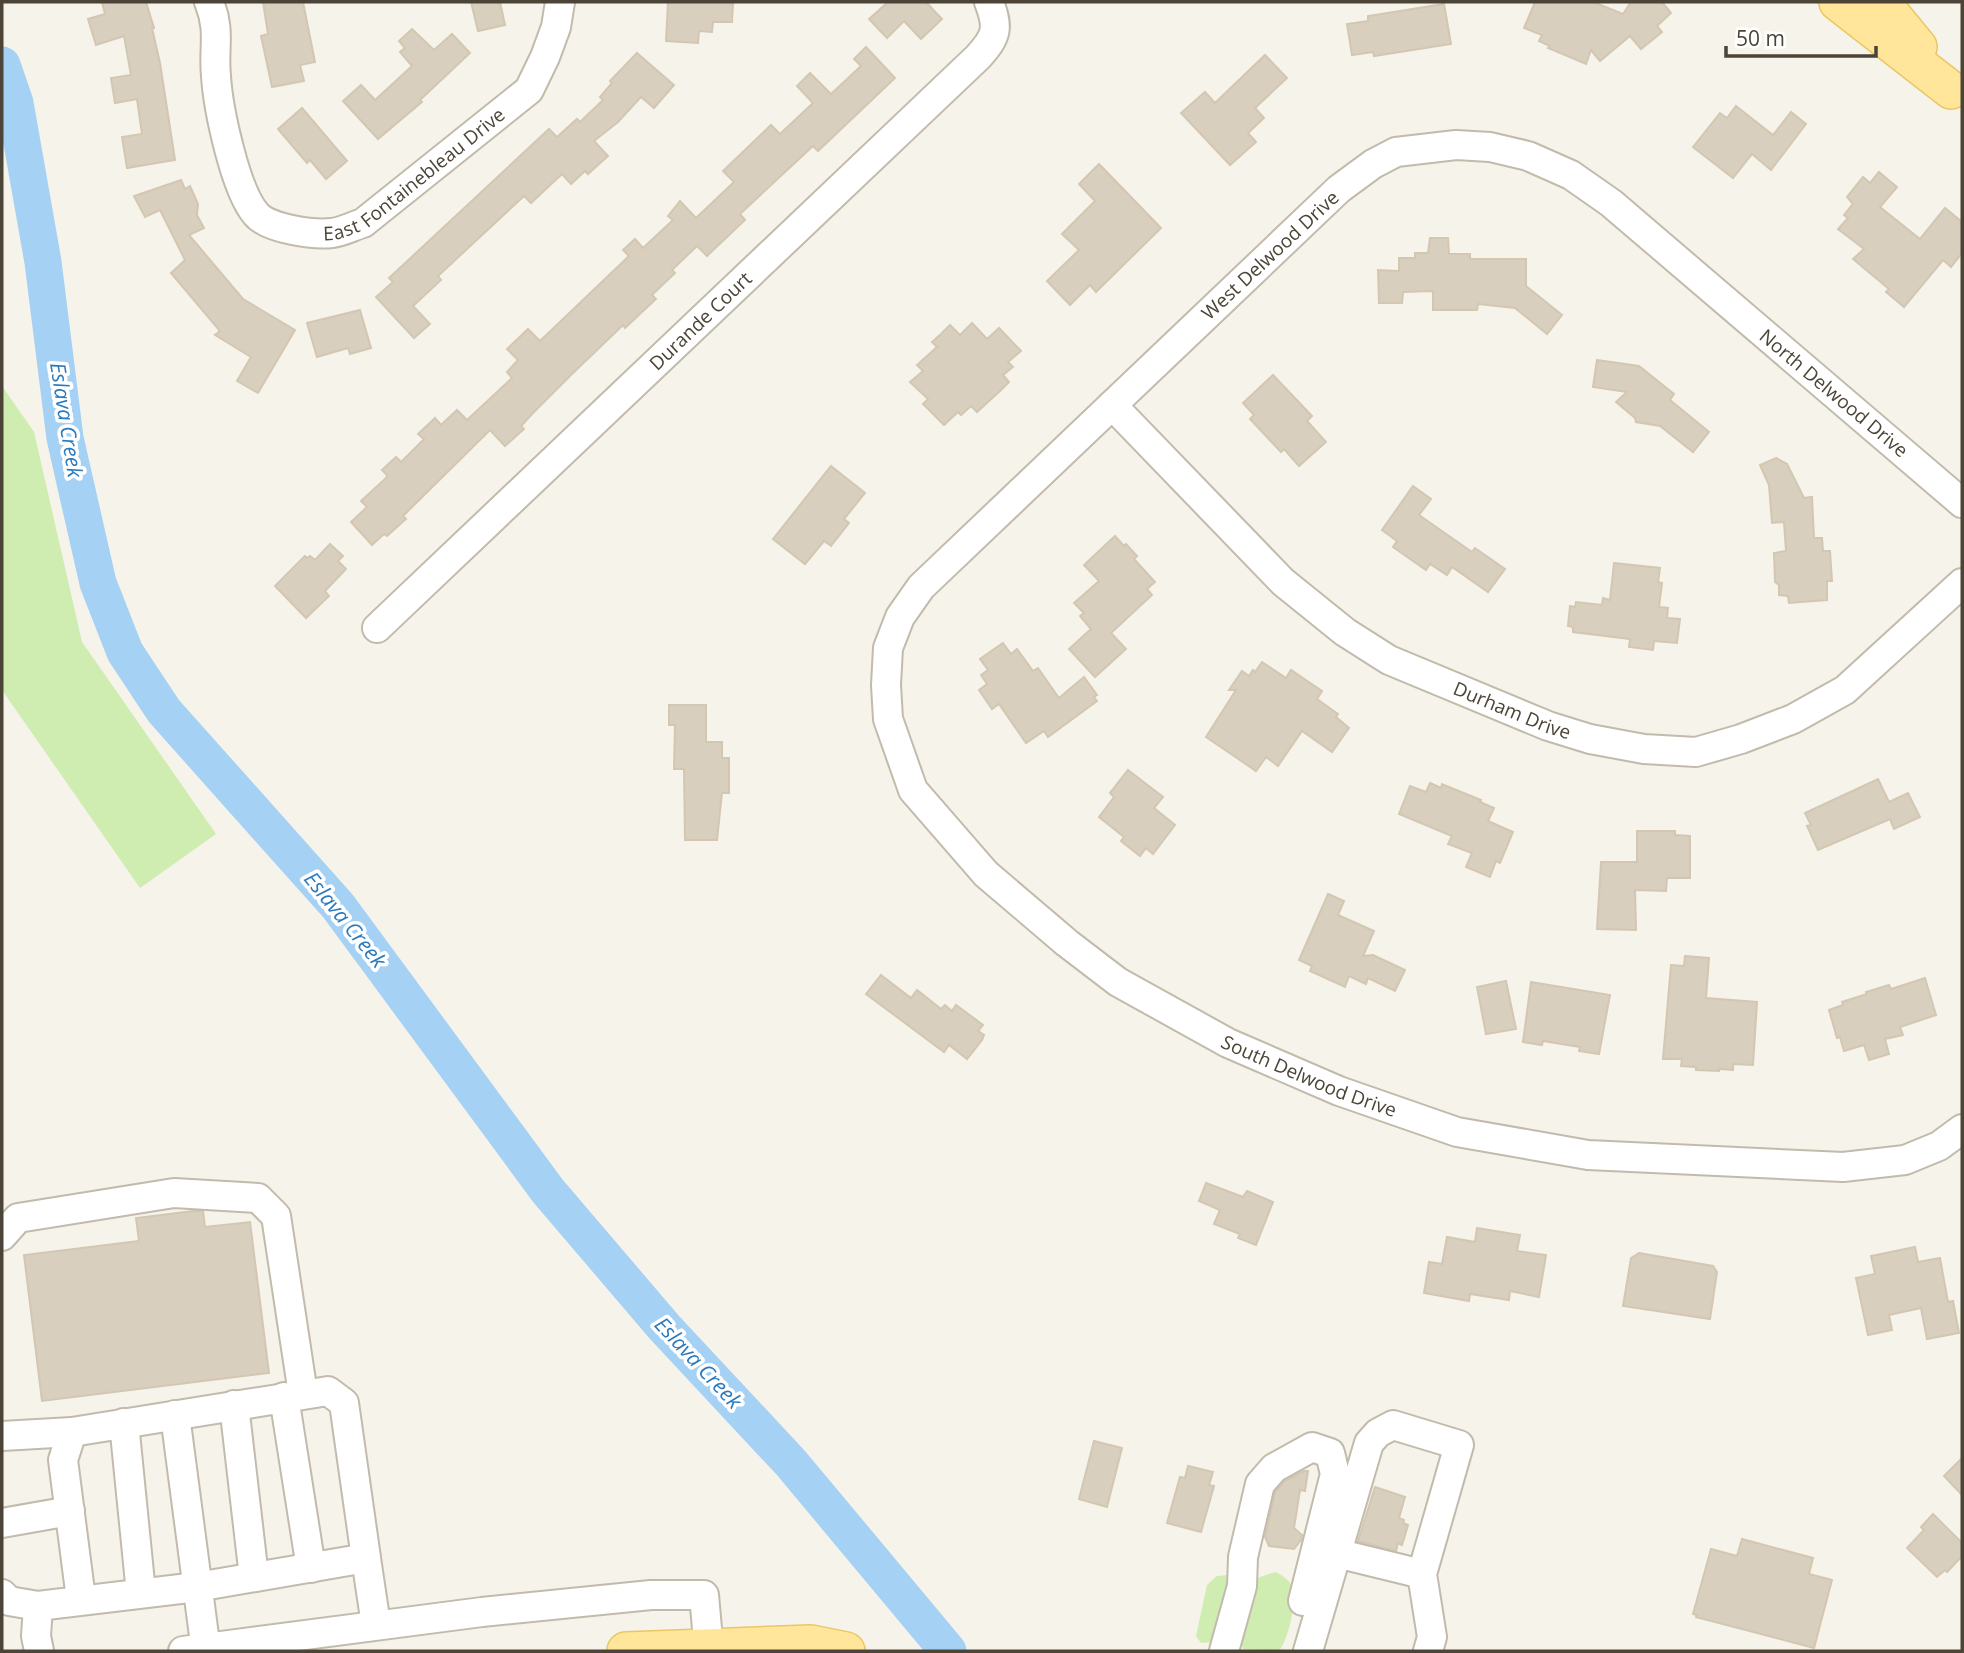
<svg xmlns="http://www.w3.org/2000/svg" width="1964" height="1653" viewBox="0 0 1964 1653" font-family="'Open Sans',sans-serif">
<rect width="100%" height="100%" fill="#f6f3ea"/>
<g fill="#cfecb1">
<path d="M2,386L34,432L82,642L216,834L140,888L2,690Z"/>
<path d="M1275,1572C1281,1574 1289,1580 1292,1586C1298,1600 1288,1640 1279,1651L1243,1649L1241,1643L1254,1582L1260,1577Z"/>
<path d="M1228,1575L1233,1581L1215,1642L1201,1643L1196,1636L1207,1585L1217,1576Z"/>
</g>
<g fill="none" stroke-linecap="round" stroke-linejoin="round">
<path stroke="#a5d1f4" stroke-width="37" d="M2,65L15,103L43,262L65,438L98,583L125,652L164,711L338,906L548,1191L665,1328L791,1463L948,1651"/>
</g>
<g fill="#d8cfbf" stroke="#d3c7b2" stroke-width="2">
<path d="M102,2H146L154,28H152L160,63L175,160L127,168L122,137L142,134L137,99L115,103L111,78L131,75L124,36L96,45L88,19L105,14Z"/>
<path d="M263,2H303L315,62L300,65L304,81L272,87L261,36L268,34Z"/>
<path d="M471,2H500L505,25L478,31Z"/>
<path d="M668,2H733L732,22H713L712,32L699,31L698,43L666,41Z"/>
<path d="M888,2H926L942,19L921,39L904,21L887,38L869,19Z"/>
<path d="M1535,2H1593L1623,14L1631,2H1662L1671,13L1657,26L1662,32L1641,49L1630,36L1600,61L1591,50L1586,64L1548,48L1550,46L1539,41L1542,35L1524,28Z"/>
<path d="M1444,4L1451,44L1374,56L1373,52L1352,55L1347,24L1368,21V16Z"/>
<path d="M412,29L434,50L452,34L470,53L420,100L422,102L378,139L343,101L361,85L375,100L412,66L400,52L405,48L399,41Z"/>
<path d="M866,47L895,78L818,151L813,146L740,214L745,220L707,256L697,246L672,270L675,273L652,295L656,299L625,328L623,325L572,374L533,413L521,426L524,429L505,446L490,430L403,516L406,519L387,536L384,534L372,545L351,522L367,507L361,501L386,478L387,475L382,470L396,457L401,462L424,439L418,434L435,418L441,425L457,410L467,420L512,378L507,372L518,360L507,349L528,329L540,341L629,256L623,250L635,239L643,248L673,220L668,216L680,201L696,218L734,182L723,171L771,125L780,134L813,103L797,86L810,73L831,94L861,66L854,59Z"/>
<path d="M637,53L674,85L654,108L641,97L618,122L594,141L608,156L588,174L585,171L571,184L562,174L531,203L524,196L438,276L441,280L413,306L430,324L414,338L376,297L393,282L389,278L549,129L557,137L577,119L580,122L603,100L600,97L612,83L610,81Z"/>
<path d="M1265,55L1287,78L1255,108L1264,118L1248,133L1256,142L1230,165L1181,113L1205,92L1215,103Z"/>
<path d="M1736,106L1773,135L1791,112L1806,124L1771,170L1752,154L1733,178L1693,147L1720,113L1727,118Z"/>
<path d="M302,108L347,161L326,179L310,160L307,163L278,129Z"/>
<path d="M1099,164L1161,228L1096,292L1090,285L1070,305L1047,281L1079,250L1062,234L1095,201L1079,184Z"/>
<path d="M1879,172L1897,187L1880,207L1920,239L1945,208L1962,222V253L1951,267L1943,260L1904,307L1886,292L1889,289L1853,259L1864,249L1838,229L1848,218L1844,215L1853,204L1847,197L1863,177L1870,183Z"/>
<path d="M181,180L185,189L190,186L198,204L197,215L204,228L189,235L243,299L295,330L258,393L237,381L251,357L215,335L220,331L171,273L185,260L160,210L145,217L134,196Z"/>
<path d="M1430,238H1448L1449,254H1470V259H1526V286L1562,315L1547,334L1515,308L1478,304L1477,310H1433V291L1403,292L1402,303H1379L1378,270L1399,271V258H1415V253H1428Z"/>
<path d="M360,310L371,348L350,354L348,348L317,357L307,323Z"/>
<path d="M972,323L987,339L999,328L1021,351L1008,362L1013,367L1003,375L1009,382L1000,391L977,412L971,406L961,415L958,412L944,425L923,404L928,399L910,382L923,371L917,365L937,347L932,342L941,334L950,325L960,335Z"/>
<path d="M1597,360L1639,366L1674,394L1670,400L1709,432L1693,452L1660,426L1636,422L1635,418L1616,402L1627,392L1593,387Z"/>
<path d="M1273,375L1312,416L1307,421L1326,442L1299,466L1284,449L1281,452L1250,419L1254,415L1243,403Z"/>
<path d="M1776,458L1787,464L1804,498L1812,497L1814,538H1822L1823,551H1830L1832,581H1827V600L1789,603L1788,596L1779,595V585L1775,582L1774,553L1786,551L1784,522L1772,523L1769,485L1760,465Z"/>
<path d="M831,466L865,493L844,519L849,523L831,546L824,541L805,564L773,539Z"/>
<path d="M1413,486L1431,499L1419,515L1472,552L1475,548L1505,569L1488,592L1452,567L1447,575L1430,564L1426,570L1393,547L1397,541L1382,530Z"/>
<path d="M1115,536L1124,546L1126,544L1137,556L1134,559L1155,582L1147,589L1152,595L1111,633L1126,649L1095,677L1069,649L1091,629L1080,616L1084,613L1074,603L1099,581L1084,565Z"/>
<path d="M330,544L343,556L338,561L346,569L325,591L329,596L306,618L275,586L305,556L307,558L310,556L315,560Z"/>
<path d="M1614,563L1660,568L1658,582L1662,583L1659,607L1668,608L1667,618L1680,619L1677,643L1654,641L1653,650L1629,647L1630,639L1573,632V627L1568,626L1570,606L1575,607L1576,602L1602,605L1603,598L1610,600Z"/>
<path d="M1003,643L1011,654L1017,649L1033,671L1038,668L1059,698L1084,677L1097,695L1094,697L1097,701L1048,737L1044,731L1026,743L999,704L992,709L979,690L987,684L981,675L988,670L980,659Z"/>
<path d="M1262,662L1286,678L1291,670L1322,691L1317,699L1338,714L1336,717L1349,728L1332,752L1302,731L1278,766L1266,757L1256,771L1206,737L1236,690H1229L1242,671L1249,676L1253,670L1255,672Z"/>
<path d="M669,705H706V742H722V758H729V793H722L717,840H685L684,769H674L675,725H669Z"/>
<path d="M1128,770L1163,797L1154,808L1175,825L1153,854L1146,848L1140,856L1121,841L1124,837L1099,817L1114,797L1110,793Z"/>
<path d="M1878,779L1889,802L1908,793L1920,817L1894,829L1890,819L1818,850L1807,826L1811,825L1805,813Z"/>
<path d="M1430,783L1441,788L1442,784L1481,800L1480,802L1494,808L1488,821L1513,832L1500,863L1496,861L1490,877L1466,867L1472,853L1448,844L1452,836L1399,814L1410,786L1426,792Z"/>
<path d="M1637,831H1675V835L1690,836V878H1667L1666,891L1635,890L1636,930L1597,929L1601,862H1637Z"/>
<path d="M1328,894L1344,901L1338,915L1374,931L1363,956L1373,955L1405,970L1395,991L1368,978L1366,984L1349,976L1345,987L1310,971L1312,966L1299,960Z"/>
<path d="M1685,956L1709,958L1706,998L1757,1002L1753,1065L1733,1064V1070L1719,1069V1071L1696,1070V1067L1681,1066L1682,1059H1663L1671,965L1684,966Z"/>
<path d="M881,975L911,998L917,990L941,1009L945,1005L952,1011L956,1005L983,1025L978,1031L984,1035L982,1040L967,1059L949,1045L944,1052L866,994Z"/>
<path d="M1925,978L1936,1015L1900,1027L1903,1035L1885,1039L1889,1054L1869,1060L1864,1045L1844,1051L1840,1037L1837,1038L1829,1010L1843,1005L1842,1002L1867,994L1866,992L1889,985L1891,989Z"/>
<path d="M1506,981L1516,1029L1486,1034L1477,987Z"/>
<path d="M1531,982L1610,995L1599,1054L1579,1051L1580,1047L1543,1041L1542,1045L1523,1042Z"/>
<path d="M1206,1183L1243,1197L1247,1191L1273,1202L1256,1245L1238,1238L1240,1234L1214,1224L1220,1210L1199,1201Z"/>
<path d="M193,1211H203L205,1227L250,1222L269,1373L42,1401L24,1255L139,1241L136,1218Z"/>
<path d="M1477,1228L1520,1235L1517,1251L1546,1255L1539,1297L1510,1291L1509,1300L1470,1294L1469,1301L1424,1293L1429,1262L1442,1264L1447,1237L1475,1242Z"/>
<path d="M1915,1247L1918,1262L1940,1258L1948,1302L1953,1301L1959,1333L1927,1339L1921,1308L1889,1315L1892,1330L1868,1335L1856,1278L1875,1274L1871,1256Z"/>
<path d="M1639,1253L1713,1266L1717,1272L1710,1319L1623,1306L1631,1258Z"/>
<path d="M1094,1441L1122,1448L1107,1507L1079,1499Z"/>
<path d="M1962,1458V1495L1944,1476Z"/>
<path d="M1188,1466L1213,1472L1209,1485L1214,1486L1201,1532L1167,1523L1180,1477L1185,1478Z"/>
<path d="M1304,1471H1308L1305,1491L1300,1490L1294,1528L1302,1535L1301,1540L1294,1549L1269,1546L1265,1537L1275,1492L1285,1481Z"/>
<path d="M1375,1487L1405,1497L1399,1518L1404,1520L1403,1523L1408,1525L1402,1545L1398,1543L1396,1551L1358,1541Z"/>
<path d="M1933,1514L1962,1543V1556L1947,1572L1945,1570L1937,1577L1907,1548L1924,1530L1921,1527Z"/>
<path d="M1742,1539L1813,1558L1809,1574L1832,1580L1814,1648L1696,1617L1697,1615L1693,1614L1711,1549L1737,1556Z"/>
</g>
<g fill="none" stroke-linecap="round" stroke-linejoin="round">
<defs>
<g id="minor">
<path id="s1" d="M209,2C221,31 213,48 216,76C218,108 235,190 256,214C268,229 314,235 332,233C342,232 353,226 363,223L529,90L545,57L556,27L560,2"/>
<path id="s2" d="M1112,405L1283,582L1345,632L1389,660L1548,726L1590,739L1644,749L1696,752L1741,739L1793,719L1845,690L1962,583"/>
<path id="s3" d="M1962,503L1611,203L1571,175L1528,156L1490,147L1456,145L1396,152L1373,164L1339,189L921,587L900,617L888,648L886,685L888,719L913,790L986,874L1067,943L1118,982L1228,1043L1339,1091L1457,1132L1588,1155L1843,1167L1905,1160L1939,1146L1962,1129"/>
<path id="s4" d="M377,628L978,57C997,36 999,28 989,2"/>
<path d="M2,1236L18,1218L174,1193L258,1198L276,1216L303,1394"/>
<path d="M284,1397L311,1568"/>
<path d="M234,1405L254,1577"/>
<path d="M175,1415L206,1651"/>
<path d="M124,1423L141,1593"/>
<path d="M2,1436L72,1432"/>
<path d="M2,1523L70,1511"/>
<path d="M1336,1553L1422,1574"/>
<path d="M366,1558L376,1625"/>
<path d="M2,1594L9,1601L38,1606"/>
<path d="M39,1651L36,1636L38,1606L197,1587L366,1558L344,1403L328,1391L72,1432L63,1460L81,1599"/>
<path d="M183,1651L482,1612L651,1595H704L709,1651"/>
<path d="M1224,1651L1242,1586L1243,1557L1260,1484L1274,1468L1312,1447L1330,1453L1335,1474L1303,1601"/>
<path d="M1308,1651L1369,1443L1378,1433L1393,1425L1459,1445L1422,1574L1432,1637L1428,1651"/>
</g>
<g id="major">
<path d="M1838,2L1951,90"/>
<path d="M1881,2L1918,47"/>
<path d="M626,1651L811,1644L846,1651"/>
</g>
</defs>
<use href="#minor" stroke="#c2bbac" stroke-width="32"/>
<use href="#major" stroke="#eac764" stroke-width="40"/>
<use href="#minor" stroke="#fff" stroke-width="28"/>
<use href="#major" stroke="#ffe69a" stroke-width="37"/>
</g>
<g text-anchor="middle" stroke-width="7" stroke-linejoin="round" paint-order="stroke">
<g font-size="19" fill="#4b4437" stroke="#fff">
<text dy="7" stroke="none"><textPath href="#s1" startOffset="401">East Fontainebleau Drive</textPath></text>
<text transform="translate(1270 255) rotate(-43)" y="7">West Delwood Drive</text>
<text dy="7" stroke="none"><textPath href="#s4" startOffset="446">Durande Court</textPath></text>
<text transform="translate(1834 393) rotate(40)" y="7">North Delwood Drive</text>
<text dy="7" stroke="none"><textPath href="#s2" startOffset="511">Durham Drive</textPath></text>
<text dy="7" stroke="none"><textPath href="#s3" startOffset="2048">South Delwood Drive</textPath></text>
</g>
<g font-size="21" font-style="italic" fill="#2a7abd" stroke="#fff">
<text transform="translate(66 420) rotate(81)" y="7">Eslava Creek</text>
<text transform="translate(345 920) rotate(51)" y="7">Eslava Creek</text>
<text transform="translate(698 1363) rotate(47)" y="7">Eslava Creek</text>
</g>
</g>
<rect width="1964" height="1653" fill="none" stroke="#4b4437" stroke-width="7"/>
<path d="M1726 46v10h150v-10" fill="none" stroke="#4b4437" stroke-width="3.5"/>
<text x="1736" y="46" font-size="21" fill="#4b4437" stroke="#ffffff" stroke-width="5" paint-order="stroke">50 m</text>
</svg>
